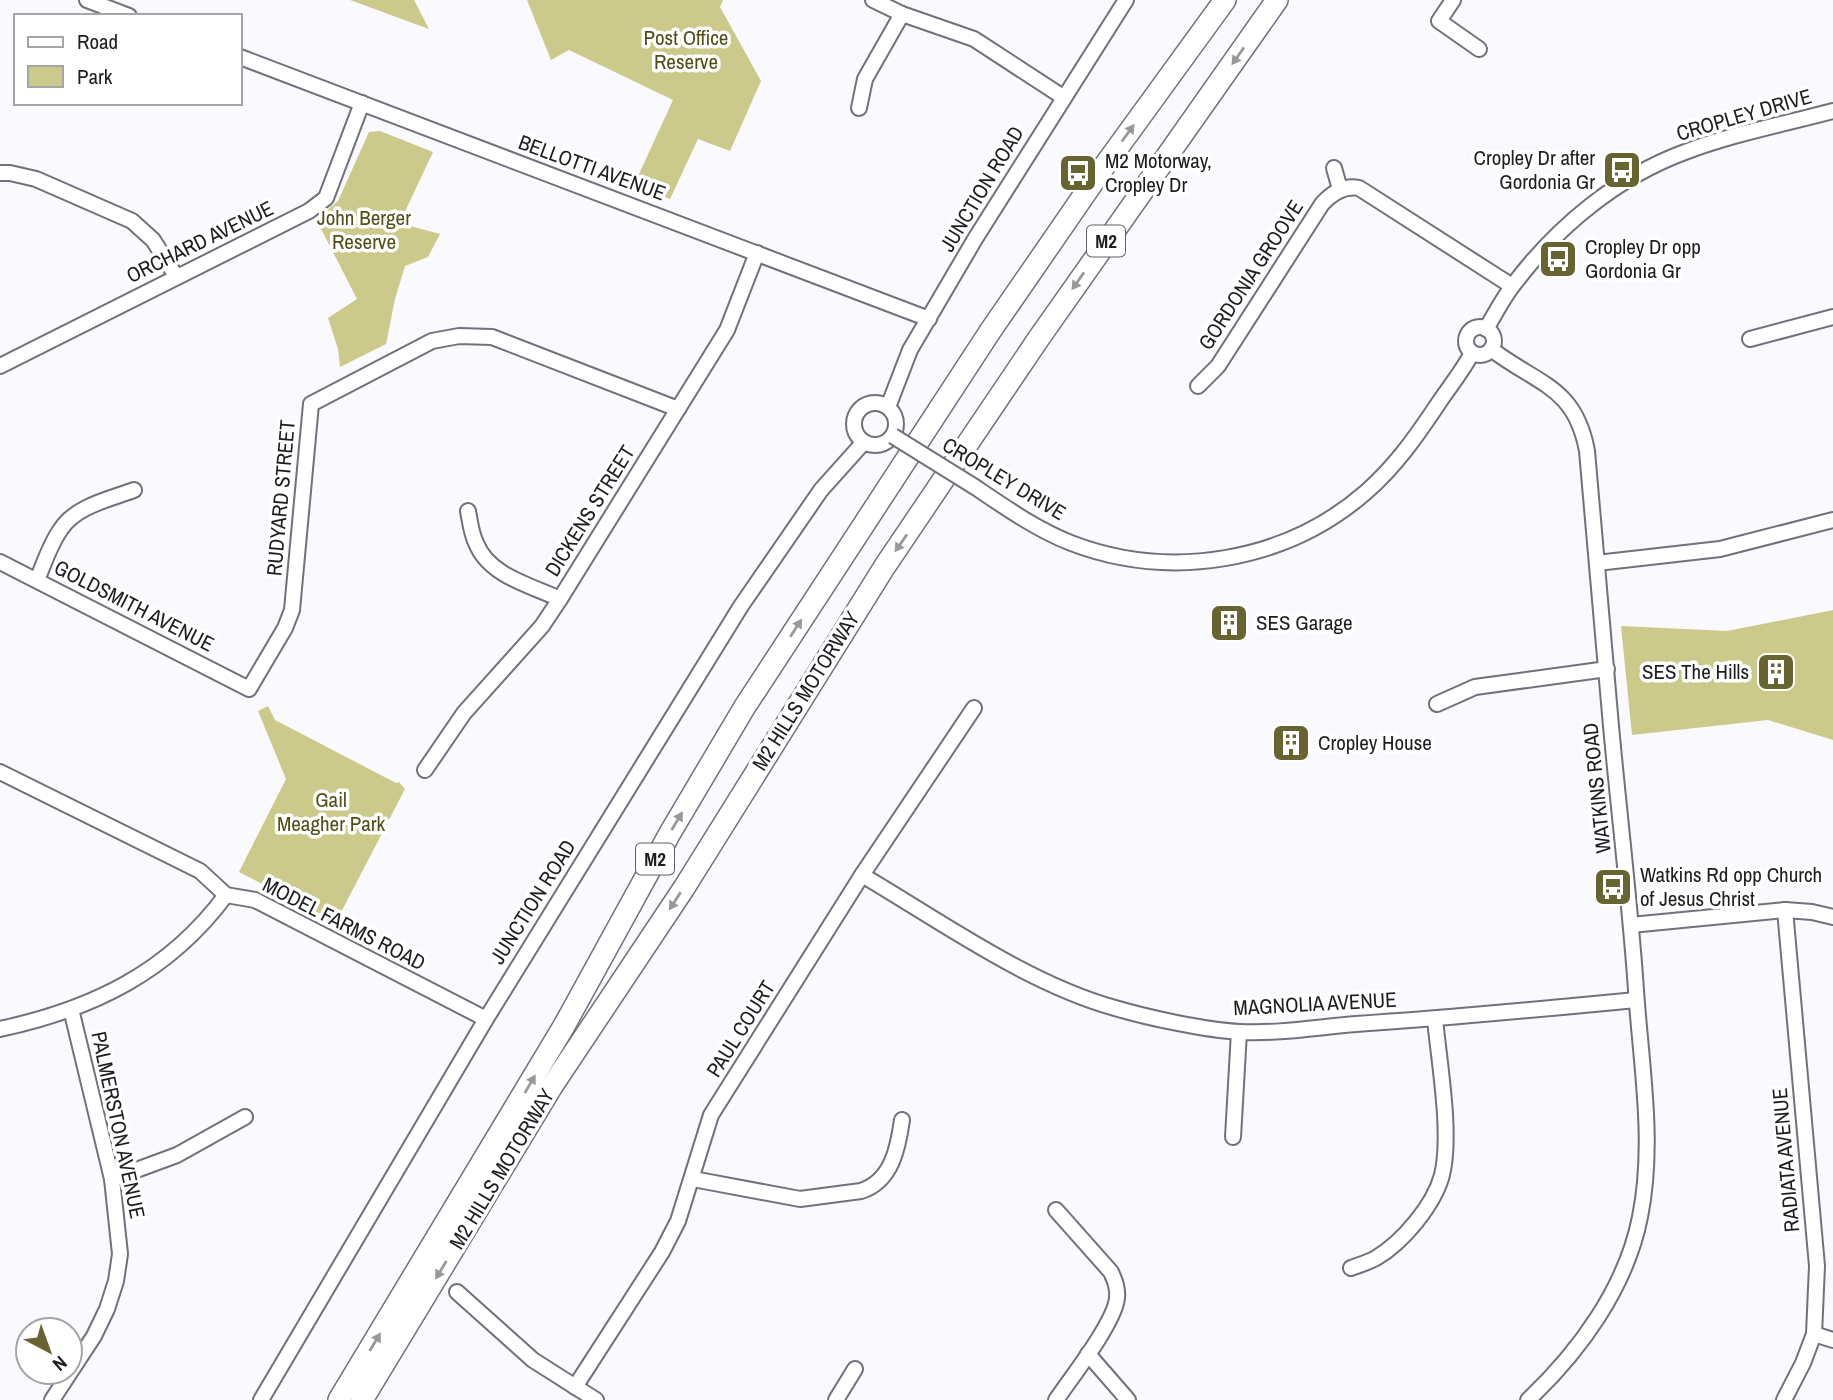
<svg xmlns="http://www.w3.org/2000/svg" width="1833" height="1400" viewBox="0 0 1833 1400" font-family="'Archivo Narrow',sans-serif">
<rect width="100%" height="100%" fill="#f9f9fe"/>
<g fill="#ccca8a">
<path d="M350,0H414L429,29L418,25Z"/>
<path d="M527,0H723L720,7L761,81L730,151L698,139L670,199L634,185L673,100L569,50L551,60Z"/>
<path d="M380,131L433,152L401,220L403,224L440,234L428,257L405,266L395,299L386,344L340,367L338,349L328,318L357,299L316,219L338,201L369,132Z"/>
<path d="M1833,610V740L1768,720L1632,735L1621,626L1727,631Z"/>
<path d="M268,706L275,720L396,783L399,782L405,789L336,922L239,872L286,779L258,711Z"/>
</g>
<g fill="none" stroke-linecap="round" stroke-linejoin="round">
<defs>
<g id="minor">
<path d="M87,0L129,16"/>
<path d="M873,0L902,14L974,39L1063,97"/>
<path d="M1453,0L1439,21L1479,49"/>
<path d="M240,57L929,319"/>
<path d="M859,108L865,79L902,14"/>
<path d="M1334,168L1340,189"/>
<path d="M0,173H10L36,179L132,221L153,240L176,276"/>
<circle cx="1480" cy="341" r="14"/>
<path d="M1486,329C1495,314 1503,298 1514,284C1557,227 1617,177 1685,152C1732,134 1784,124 1833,111"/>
<path d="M1750,339L1833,317"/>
<path d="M1491,349C1538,385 1575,386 1587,451C1595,543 1603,635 1611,726C1619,814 1630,902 1636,990C1641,1066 1655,1142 1640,1217C1626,1288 1579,1352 1528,1400"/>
<path d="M0,366L309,211L326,198L362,103"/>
<path d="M1198,386L1218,366L1322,204C1332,193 1344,185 1359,188L1512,286"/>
<circle cx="875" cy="424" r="21"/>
<path d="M888,407L910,350L975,239L1126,0"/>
<path d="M975,487C1006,508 1036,529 1071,543C1170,581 1286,562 1366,492C1396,466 1418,434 1440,401C1451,385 1463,370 1472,353"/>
<path d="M468,511C470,521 471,533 476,543C489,576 530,585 560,599"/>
<path d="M0,562L249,689L285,628L292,610L311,404L432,341L459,336L492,337L678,409"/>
<path d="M1597,563L1720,549L1833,520"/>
<path d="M37,580C44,564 50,544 61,529C76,506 110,499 134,490"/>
<path d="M1437,704L1475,687L1607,669"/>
<path d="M425,770L464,713L542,626L560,599L727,330L757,253"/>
<path d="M0,772L200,871L226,895L255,900L486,1019"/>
<path d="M862,875C940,921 1028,984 1115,1008C1149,1018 1205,1030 1240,1032C1278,1034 1318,1027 1356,1024C1450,1018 1543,1009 1636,1000"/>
<path d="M1631,925L1785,910L1812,912L1833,917"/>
<path d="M0,1029C93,1009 169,972 226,895"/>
<path d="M1233,1137L1239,1032"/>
<path d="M112,1179L177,1155L245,1117"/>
<path d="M693,1179L800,1199L861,1191C892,1181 898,1148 902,1120"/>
<path d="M1351,1268C1359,1265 1369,1262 1376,1258C1403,1242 1434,1205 1442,1175C1452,1134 1439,1062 1435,1019"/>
<path d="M457,1292L533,1360L596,1400"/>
<path d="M1814,1334L1833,1340"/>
<path d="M1088,1354L1128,1400"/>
<path d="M575,1387L662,1252L678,1221L711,1115L862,875L974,708"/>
<path d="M52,1400L94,1336L107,1309L116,1281L120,1254L112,1179L71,1009"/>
<path d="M261,1400L486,1019L741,606L821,490L864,442"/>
<path d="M836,1400L855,1369"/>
<path d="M1056,1400C1071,1378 1115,1322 1117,1298C1118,1288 1115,1281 1111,1272L1056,1210"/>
<path d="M1784,1400L1803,1363L1814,1334L1817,1266L1785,910"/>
</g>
<g id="highway">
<path d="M339,1400L564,1026L670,833L744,708L991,330L1100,172L1225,0"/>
<path d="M362,1400L552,1086L684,888L885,566L1039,338L1277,0"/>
</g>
</defs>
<use href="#minor" stroke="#71707c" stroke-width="18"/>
<use href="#highway" stroke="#71707c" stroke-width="24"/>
<use href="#minor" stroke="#fff" stroke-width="14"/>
<use href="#highway" stroke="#fff" stroke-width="21"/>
<defs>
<path id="minor-bridge" d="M893,436L975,487"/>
</defs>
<use href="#minor-bridge" stroke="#71707c" stroke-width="18" stroke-linecap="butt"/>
<use href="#minor-bridge" stroke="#fff" stroke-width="14"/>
</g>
<defs><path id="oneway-solid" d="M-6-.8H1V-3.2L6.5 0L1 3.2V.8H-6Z" transform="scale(1.75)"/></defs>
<g fill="#99999c">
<use href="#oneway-solid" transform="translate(1238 56) rotate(125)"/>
<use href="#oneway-solid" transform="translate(1128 133) rotate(-54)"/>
<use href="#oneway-solid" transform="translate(1078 281) rotate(125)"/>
<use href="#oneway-solid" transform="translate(901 543) rotate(125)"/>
<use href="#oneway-solid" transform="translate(796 628) rotate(-57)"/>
<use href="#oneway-solid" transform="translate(677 821) rotate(-59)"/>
<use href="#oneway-solid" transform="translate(675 901) rotate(123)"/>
<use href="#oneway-solid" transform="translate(530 1084) rotate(-60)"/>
<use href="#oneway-solid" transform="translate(441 1270) rotate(121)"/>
<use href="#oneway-solid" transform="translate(375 1342) rotate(-59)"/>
</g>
<defs>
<symbol id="bus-square" viewBox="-11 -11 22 22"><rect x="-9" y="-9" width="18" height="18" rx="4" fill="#676431" stroke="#fff"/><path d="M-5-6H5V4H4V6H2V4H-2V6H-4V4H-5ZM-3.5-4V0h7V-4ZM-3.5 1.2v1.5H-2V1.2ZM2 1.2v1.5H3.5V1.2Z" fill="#fff"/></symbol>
<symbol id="building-square" viewBox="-11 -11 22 22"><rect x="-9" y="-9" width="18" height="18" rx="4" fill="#676431" stroke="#fff"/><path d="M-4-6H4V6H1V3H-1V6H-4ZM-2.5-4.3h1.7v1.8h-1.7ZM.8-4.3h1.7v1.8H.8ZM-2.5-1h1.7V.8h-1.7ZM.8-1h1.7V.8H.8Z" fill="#fff"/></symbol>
</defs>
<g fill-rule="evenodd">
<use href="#bus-square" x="1600" y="148" width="44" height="44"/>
<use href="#bus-square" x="1056" y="151" width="44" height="44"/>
<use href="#bus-square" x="1536" y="237" width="44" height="44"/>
<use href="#building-square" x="1207" y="601" width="44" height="44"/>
<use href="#building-square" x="1754" y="650" width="44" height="44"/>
<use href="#building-square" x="1269" y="721" width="44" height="44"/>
<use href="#bus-square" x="1591" y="865" width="44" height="44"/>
</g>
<g text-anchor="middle" stroke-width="7" stroke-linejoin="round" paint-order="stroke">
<g fill="#fff" stroke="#616164" stroke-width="2">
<rect x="1087" y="225.5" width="38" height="31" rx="5"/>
<rect x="636" y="843.5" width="38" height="31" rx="5"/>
</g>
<g font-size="19" font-weight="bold" fill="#1d1d22">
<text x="1106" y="248">M2</text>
<text x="655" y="866">M2</text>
</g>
<g font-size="21" fill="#514f17" stroke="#fff">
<text x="686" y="45">Post Office<tspan x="686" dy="24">Reserve</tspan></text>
<text x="364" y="225">John Berger<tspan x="364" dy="24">Reserve</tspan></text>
<text x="331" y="807">Gail<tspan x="331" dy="24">Meagher Park</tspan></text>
</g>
<g font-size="21" fill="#1d1d22" stroke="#fff">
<text transform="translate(1744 115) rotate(-16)" y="7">CROPLEY DRIVE</text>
<text transform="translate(592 168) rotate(20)" y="7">BELLOTTI AVENUE</text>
<text transform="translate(982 189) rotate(-59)" y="7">JUNCTION ROAD</text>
<text transform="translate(200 242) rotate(-26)" y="7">ORCHARD AVENUE</text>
<text transform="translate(1251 275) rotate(-57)" y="7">GORDONIA GROOVE</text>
<text transform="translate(1004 479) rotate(31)" y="7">CROPLEY DRIVE</text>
<text transform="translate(281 498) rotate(-85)" y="7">RUDYARD STREET</text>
<text transform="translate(590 511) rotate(-58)" y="7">DICKENS STREET</text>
<text transform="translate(134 606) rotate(27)" y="7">GOLDSMITH AVENUE</text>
<text transform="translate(806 691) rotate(-58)" y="7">M2 HILLS MOTORWAY</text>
<text transform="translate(1597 788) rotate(-96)" y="7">WATKINS ROAD</text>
<text transform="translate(533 902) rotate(-58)" y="7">JUNCTION ROAD</text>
<text transform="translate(344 924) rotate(27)" y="7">MODEL FARMS ROAD</text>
<text transform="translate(1315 1004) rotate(-3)" y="7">MAGNOLIA AVENUE</text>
<text transform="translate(741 1029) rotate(-58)" y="7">PAUL COURT</text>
<text transform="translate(118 1125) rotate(78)" y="7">PALMERSTON AVENUE</text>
<text transform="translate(1786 1160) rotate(-95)" y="7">RADIATA AVENUE</text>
<text transform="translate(502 1169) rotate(-59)" y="7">M2 HILLS MOTORWAY</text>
</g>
<g font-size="21" fill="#1d1d22" stroke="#fff" text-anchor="start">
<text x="1595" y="165" text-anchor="end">Cropley Dr after<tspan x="1595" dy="24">Gordonia Gr</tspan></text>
<text x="1105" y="168">M2 Motorway,<tspan x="1105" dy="24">Cropley Dr</tspan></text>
<text x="1585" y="254">Cropley Dr opp<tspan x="1585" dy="24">Gordonia Gr</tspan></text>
<text x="1256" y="630">SES Garage</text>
<text x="1749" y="679" text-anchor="end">SES The Hills</text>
<text x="1318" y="750">Cropley House</text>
<text x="1640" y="882">Watkins Rd opp Church<tspan x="1640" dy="24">of Jesus Christ</tspan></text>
</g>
</g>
<rect x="14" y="14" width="228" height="91" fill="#ffffff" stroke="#a5a5a7" stroke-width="2"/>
<rect x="28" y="37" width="35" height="10" fill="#ffffff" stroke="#a5a5a7" stroke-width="2"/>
<text x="77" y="49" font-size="21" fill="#1d1d22">Road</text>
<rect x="28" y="66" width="35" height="21" fill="#ccca8a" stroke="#a5a5a7" stroke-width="2"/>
<text x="77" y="84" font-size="21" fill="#1d1d22">Park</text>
<g transform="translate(49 1351) rotate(139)"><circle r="33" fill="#ffffff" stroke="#a5a5a7" stroke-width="2"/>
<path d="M0-5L12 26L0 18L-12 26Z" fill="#676431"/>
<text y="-10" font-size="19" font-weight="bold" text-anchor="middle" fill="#1d1d22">N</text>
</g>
</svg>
